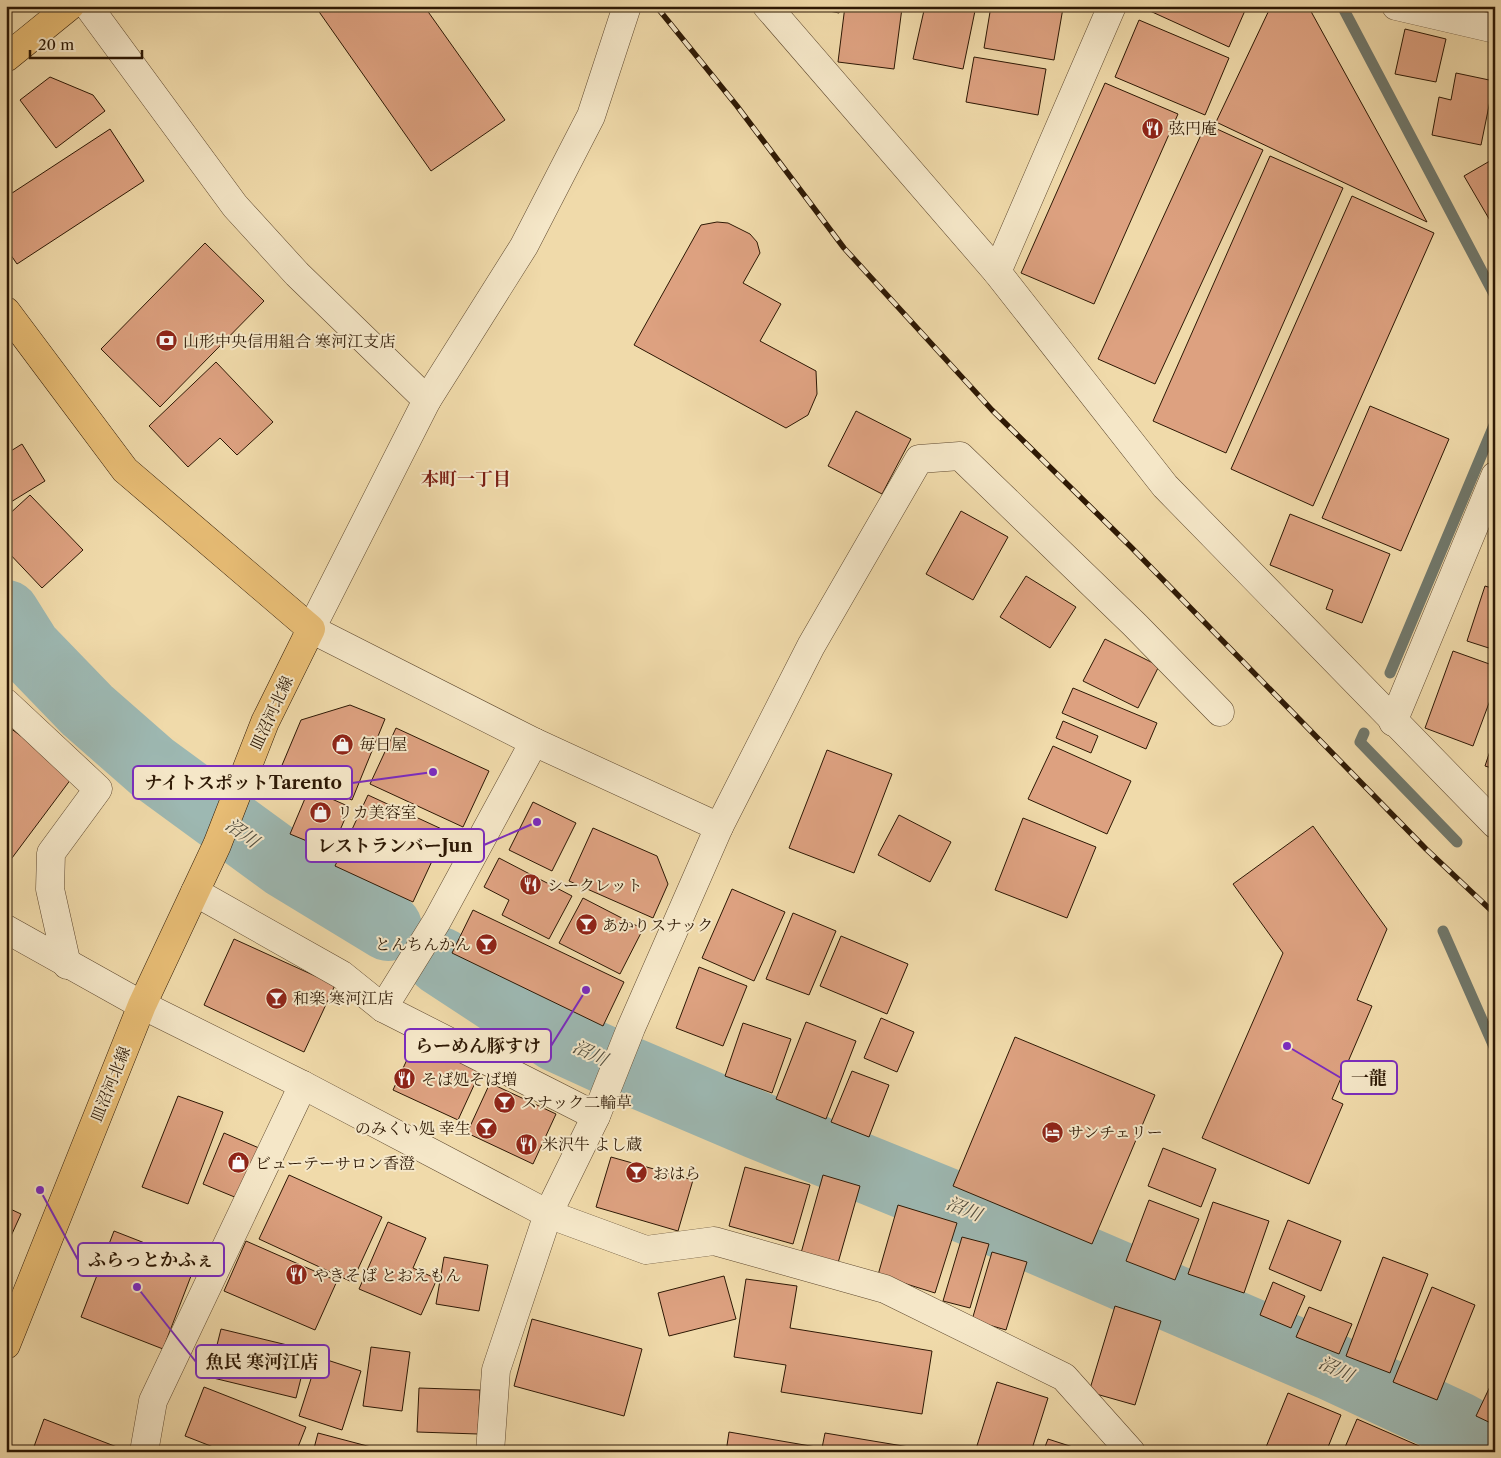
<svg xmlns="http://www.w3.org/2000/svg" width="1501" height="1458" viewBox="0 0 1501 1458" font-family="'Libre Caslon Text','Noto Serif JP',serif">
<rect width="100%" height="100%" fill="#f0daaa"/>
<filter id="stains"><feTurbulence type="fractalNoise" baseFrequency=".004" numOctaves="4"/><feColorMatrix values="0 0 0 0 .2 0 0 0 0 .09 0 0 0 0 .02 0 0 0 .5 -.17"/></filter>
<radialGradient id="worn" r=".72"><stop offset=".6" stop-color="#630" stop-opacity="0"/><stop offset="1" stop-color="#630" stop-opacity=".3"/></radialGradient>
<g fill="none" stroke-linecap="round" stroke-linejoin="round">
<g stroke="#70786c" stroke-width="11">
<path d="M1342,6L1495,296"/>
<path d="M1390,673L1495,423"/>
<path d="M1364,733L1360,742L1457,842"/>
<path d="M1443,931L1495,1049"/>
</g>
<g stroke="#9db8b2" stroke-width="68">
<path d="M6,614L28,649L87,710L152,767L286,865L388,927"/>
<path d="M440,961L557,1038L616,1065L757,1125L984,1217L1330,1366L1457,1425L1495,1446"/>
</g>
</g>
<g fill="#dda180" stroke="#2d1804">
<path d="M315,6H424L505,120L431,171Z"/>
<path d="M805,6H841L839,13Z"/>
<path d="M845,6L902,8L894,69L838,62Z"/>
<path d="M925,6H976L963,69L913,59Z"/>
<path d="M991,6H1050L1063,8L1054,60L984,48Z"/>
<path d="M1139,6H1247L1229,47Z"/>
<path d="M1271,6H1308L1427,222L1216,122Z"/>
<path d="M1438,6H1495V11L1493,18Z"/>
<path d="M1139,20L1229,58L1205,115L1115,77Z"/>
<path d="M1405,29L1446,39L1436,82L1395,74Z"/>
<path d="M974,57L1046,69L1038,115L966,102Z"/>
<path d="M1456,73L1494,81L1481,145L1432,135L1439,97L1451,100Z"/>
<path d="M50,77L93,95L105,111L56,148L20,100Z"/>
<path d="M1105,83L1178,114L1094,304L1021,273Z"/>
<path d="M1495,120V141L1490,140Z"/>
<path d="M1206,124L1263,150L1155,384L1098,359Z"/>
<path d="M110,129L144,181L17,264L6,248V197Z"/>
<path d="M1270,156L1343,188L1226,453L1153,421Z"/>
<path d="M1495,158V229L1464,176Z"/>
<path d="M1352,196L1434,233L1313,506L1231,469Z"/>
<path d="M717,222L728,223L750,234L757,242L760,253L743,283L781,304L760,341L816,371L817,394L808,415L786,428L634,345L701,225Z"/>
<path d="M205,243L264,301L160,407L101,349Z"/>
<path d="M216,362L273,422L237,455L220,438L188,467L149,426Z"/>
<path d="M1370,406L1449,439L1401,551L1322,518Z"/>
<path d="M856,411L911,439L882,494L828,466Z"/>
<path d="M22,444L45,481L6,505V454Z"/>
<path d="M30,495L83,550L42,588L6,550V517Z"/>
<path d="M961,511L1008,537L973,600L926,574Z"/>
<path d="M1290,514L1390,554L1362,623L1326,609L1333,590L1270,565Z"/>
<path d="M1026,576L1076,607L1050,648L1000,617Z"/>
<path d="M1485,586L1495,589V650L1467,641Z"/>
<path d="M1105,639L1159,666L1138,708L1083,681Z"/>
<path d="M1453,651L1495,666V687L1473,746L1425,728Z"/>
<path d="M1073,688L1157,723L1146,749L1062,713Z"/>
<path d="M350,705L385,719L352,800L280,770L301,720Z"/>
<path d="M1063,721L1098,736L1091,753L1056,738Z"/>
<path d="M6,725L74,775L6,866Z"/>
<path d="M396,728L489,771L463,827L370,784Z"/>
<path d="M1495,736V769L1485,766Z"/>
<path d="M1053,746L1131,781L1107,834L1028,799Z"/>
<path d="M827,750L892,774L854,873L789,848Z"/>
<path d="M309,789L350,807L331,851L290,834Z"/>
<path d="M368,795L446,831L413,902L335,866Z"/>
<path d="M533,802L576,823L552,871L509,850Z"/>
<path d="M899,815L951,842L930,882L878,855Z"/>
<path d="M1023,818L1096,847L1067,918L995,890Z"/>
<path d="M1313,826L1387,929L1357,1000L1372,1006L1332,1099L1343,1104L1309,1184L1202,1138L1283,953L1233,884Z"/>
<path d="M593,828L657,856L668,884L653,918L569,881Z"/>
<path d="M499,858L572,896L549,939L502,915L509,900L484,887Z"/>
<path d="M732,889L785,912L754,981L702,958Z"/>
<path d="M583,898L643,929L620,974L559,943Z"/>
<path d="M473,910L624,982L603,1026L452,953Z"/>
<path d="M793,913L836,931L809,995L766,979Z"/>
<path d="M841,936L908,964L887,1014L820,986Z"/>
<path d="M234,939L335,985L304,1052L204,1005Z"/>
<path d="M699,967L747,986L723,1046L676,1028Z"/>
<path d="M881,1018L914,1032L897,1072L864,1058Z"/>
<path d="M806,1022L856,1041L826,1119L776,1099Z"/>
<path d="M743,1023L791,1039L772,1093L725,1076Z"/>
<path d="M1015,1037L1155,1095L1092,1244L953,1186Z"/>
<path d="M416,1040L481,1070L458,1120L393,1090Z"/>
<path d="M852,1071L889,1085L869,1137L831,1122Z"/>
<path d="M490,1083L556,1114L533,1164L467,1133Z"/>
<path d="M178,1096L223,1112L188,1204L142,1187Z"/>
<path d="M224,1133L259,1148L237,1198L203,1184Z"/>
<path d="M1163,1148L1216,1169L1201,1207L1148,1186Z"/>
<path d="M611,1157L693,1180L678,1231L596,1207Z"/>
<path d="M745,1167L810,1185L793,1244L729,1226Z"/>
<path d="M289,1175L382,1217L352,1282L259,1239Z"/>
<path d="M823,1175L860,1186L838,1263L801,1253Z"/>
<path d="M1149,1200L1199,1219L1175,1280L1126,1261Z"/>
<path d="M1213,1202L1269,1221L1244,1293L1188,1274Z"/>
<path d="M898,1205L957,1223L935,1293L878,1275Z"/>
<path d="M6,1207L21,1214L6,1247Z"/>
<path d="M1288,1220L1341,1241L1321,1291L1269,1269Z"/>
<path d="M388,1222L426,1238L413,1268L437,1279L421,1315L359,1289Z"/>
<path d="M114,1231L196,1263L163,1349L81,1317Z"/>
<path d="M962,1237L989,1244L970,1308L943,1301Z"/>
<path d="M246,1241L337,1281L315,1330L224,1291Z"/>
<path d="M992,1252L1027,1262L1006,1330L972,1320Z"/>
<path d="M444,1257L488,1265L479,1311L436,1304Z"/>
<path d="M1383,1257L1428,1274L1390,1373L1346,1356Z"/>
<path d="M724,1276L736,1319L669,1336L658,1293Z"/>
<path d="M746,1279L797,1286L790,1328L932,1351L922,1414L781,1392L786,1365L734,1357Z"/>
<path d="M1273,1282L1305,1296L1291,1328L1260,1315Z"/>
<path d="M1432,1287L1475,1305L1437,1400L1393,1382Z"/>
<path d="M1115,1306L1161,1321L1135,1405L1089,1392Z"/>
<path d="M1309,1307L1352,1324L1339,1354L1296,1337Z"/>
<path d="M532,1319L642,1349L624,1416L514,1386Z"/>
<path d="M221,1329L308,1350L296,1398L209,1377Z"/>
<path d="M371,1347L410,1352L402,1411L363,1406Z"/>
<path d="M318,1357L361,1371L342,1430L299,1416Z"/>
<path d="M1495,1376V1425L1476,1416Z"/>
<path d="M997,1382L1048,1398L1031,1452H975Z"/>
<path d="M204,1387L306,1427L296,1452H226L185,1436Z"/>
<path d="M419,1388L480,1390L478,1434L417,1432Z"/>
<path d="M1288,1393L1341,1415L1326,1452H1264Z"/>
<path d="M44,1419L117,1447L116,1452H32Z"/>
<path d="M1357,1419L1433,1452H1343Z"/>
<path d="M729,1432L822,1448L825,1433L915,1448L914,1452H726Z"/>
<path d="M318,1433L390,1452H313Z"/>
<path d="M1048,1439L1082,1450L1081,1452H1043Z"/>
</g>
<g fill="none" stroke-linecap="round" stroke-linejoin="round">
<defs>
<g id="minor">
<path d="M88,6L235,206L297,274L427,400"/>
<path d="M627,6L591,116L524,246L427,400L311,629L534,742L719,827"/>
<path d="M767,6L997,272L1165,486L1495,824"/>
<path d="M1396,6L1495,29"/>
<path d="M997,272L1112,6"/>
<path d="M6,703L98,789L51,853L50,889L67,965"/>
<path d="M1393,722L1495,476"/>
<path d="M195,892L342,975L383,1008L596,1116"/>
<path d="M6,929L142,1005L303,1085L548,1214L646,1250L714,1241L885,1289L1064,1377L1131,1452"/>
<path d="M383,1008L437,921L534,742"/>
<path d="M144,1452L153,1401L303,1085"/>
<path d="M490,1452L496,1370L548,1214L596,1116L631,1028L719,827L811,646L919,459L960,456L1135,625L1220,712"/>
</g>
<g id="major">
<path d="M6,58L70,6"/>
<path d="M6,311L125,470L311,629L265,722L217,845L142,1005L6,1345"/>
</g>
</defs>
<use href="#minor" stroke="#5e482e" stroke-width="29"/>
<use href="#major" stroke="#2d1804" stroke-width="29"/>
<use href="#minor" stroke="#f5e7c8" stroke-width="28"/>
<use href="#major" stroke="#e8bd75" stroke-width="28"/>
<defs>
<path id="rail" d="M656,6L737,106L844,248L992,410L1131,547L1426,849L1495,914"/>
</defs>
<use href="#rail" stroke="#2d1804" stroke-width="5.5"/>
<use href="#rail" stroke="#f5e7c8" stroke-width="4" stroke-dasharray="11" stroke-linecap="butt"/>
</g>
<defs>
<symbol id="restaurant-disc" viewBox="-11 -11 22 22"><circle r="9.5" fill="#8f2418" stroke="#f5e7c8"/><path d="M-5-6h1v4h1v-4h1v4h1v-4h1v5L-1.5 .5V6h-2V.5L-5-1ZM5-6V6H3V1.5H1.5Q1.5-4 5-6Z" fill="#fff"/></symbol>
<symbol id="bank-disc" viewBox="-11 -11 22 22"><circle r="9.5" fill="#8f2418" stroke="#f5e7c8"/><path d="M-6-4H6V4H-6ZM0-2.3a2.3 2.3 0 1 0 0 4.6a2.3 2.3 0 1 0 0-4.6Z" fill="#fff"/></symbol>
<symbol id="shop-disc" viewBox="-11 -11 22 22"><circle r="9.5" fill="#8f2418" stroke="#f5e7c8"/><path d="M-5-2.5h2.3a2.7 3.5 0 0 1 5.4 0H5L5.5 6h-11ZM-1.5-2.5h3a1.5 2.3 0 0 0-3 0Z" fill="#fff"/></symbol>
<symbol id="bar-disc" viewBox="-11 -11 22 22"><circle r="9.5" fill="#8f2418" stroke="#f5e7c8"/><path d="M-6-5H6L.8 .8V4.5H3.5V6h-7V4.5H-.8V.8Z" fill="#fff"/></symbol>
<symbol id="hotel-disc" viewBox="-11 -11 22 22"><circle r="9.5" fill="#8f2418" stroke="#f5e7c8"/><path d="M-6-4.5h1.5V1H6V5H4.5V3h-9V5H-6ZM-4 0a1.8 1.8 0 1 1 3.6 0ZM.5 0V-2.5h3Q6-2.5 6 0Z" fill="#fff"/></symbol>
</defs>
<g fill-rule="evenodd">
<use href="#restaurant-disc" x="1140" y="116" width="25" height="25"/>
<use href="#bank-disc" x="154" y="328" width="25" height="25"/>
<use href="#shop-disc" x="330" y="732" width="25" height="25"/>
<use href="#shop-disc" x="308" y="800" width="25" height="25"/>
<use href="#restaurant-disc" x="518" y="872" width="25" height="25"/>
<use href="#bar-disc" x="574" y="912" width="25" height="25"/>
<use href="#bar-disc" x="474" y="932" width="25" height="25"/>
<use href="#bar-disc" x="264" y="986" width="25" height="25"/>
<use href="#restaurant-disc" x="392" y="1066" width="25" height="25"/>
<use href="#bar-disc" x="492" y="1090" width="25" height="25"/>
<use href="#bar-disc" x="474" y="1116" width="25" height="25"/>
<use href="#hotel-disc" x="1040" y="1120" width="25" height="25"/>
<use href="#restaurant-disc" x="514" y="1132" width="25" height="25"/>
<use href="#shop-disc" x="226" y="1150" width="25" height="25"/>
<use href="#bar-disc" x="624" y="1160" width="25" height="25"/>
<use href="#restaurant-disc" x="284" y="1262" width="25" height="25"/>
</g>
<g text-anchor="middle" stroke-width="4" stroke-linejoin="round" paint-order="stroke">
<g font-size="16" fill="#2d1804" stroke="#f5e7c8" text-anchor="start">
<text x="1169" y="134">弦円庵</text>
<text x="183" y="347">山形中央信用組合 寒河江支店</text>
<text x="359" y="750">毎日屋</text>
<text x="337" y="818">リカ美容室</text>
<text x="547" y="891">シークレット</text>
<text x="602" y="931">あかりスナック</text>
<text x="471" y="950" text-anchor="end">とんちんかん</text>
<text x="293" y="1004">和楽 寒河江店</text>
<text x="421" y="1085">そば処そば増</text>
<text x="521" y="1108">スナック二輪草</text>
<text x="471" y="1134" text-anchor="end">のみくい処 幸生</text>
<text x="1068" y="1138">サンチェリー</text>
<text x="542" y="1150">米沢牛 よし蔵</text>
<text x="255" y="1169">ビューテーサロン香澄</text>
<text x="653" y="1179">おはら</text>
<text x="313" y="1281">やきそば とおえもん</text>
</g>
<g font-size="16" fill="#2d1804" stroke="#f5e7c8">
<text transform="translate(271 713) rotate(-65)" y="6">皿沼河北線</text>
<text transform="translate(110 1084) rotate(-68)" y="6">皿沼河北線</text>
</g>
<g font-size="18" font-weight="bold" fill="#7a1f14" stroke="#f5e7c8">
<text x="466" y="485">本町一丁目</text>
</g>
<g font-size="18" font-style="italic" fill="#545041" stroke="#f5e7c8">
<text transform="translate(242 833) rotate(36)" y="6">沼川</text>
<text transform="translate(590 1053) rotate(25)" y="6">沼川</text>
<text transform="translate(964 1209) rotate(22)" y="6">沼川</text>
<text transform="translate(1336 1369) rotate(25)" y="6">沼川</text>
</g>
</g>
<path fill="none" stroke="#7b2cbf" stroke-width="2" d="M433 772L352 783M537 822L484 845M586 990L551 1046M1287 1046L1341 1078M40 1190L78 1260M137 1287L196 1362"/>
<g fill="#7b2cbf" stroke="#f5e7c8" stroke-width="2">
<circle cx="433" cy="772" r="5"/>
<circle cx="537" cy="822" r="5"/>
<circle cx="586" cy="990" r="5"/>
<circle cx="1287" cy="1046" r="5"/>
<circle cx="40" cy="1190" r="5"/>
<circle cx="137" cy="1287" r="5"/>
</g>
<g fill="#f5e7c8" stroke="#7b2cbf" stroke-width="2">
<rect x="133" y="766" width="219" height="33" rx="5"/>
<rect x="306" y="829" width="178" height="33" rx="5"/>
<rect x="405" y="1029" width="146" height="33" rx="5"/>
<rect x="1341" y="1061" width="56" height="33" rx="5"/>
<rect x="78" y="1243" width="146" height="33" rx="5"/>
<rect x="196" y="1345" width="133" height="33" rx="5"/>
</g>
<g font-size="18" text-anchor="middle" font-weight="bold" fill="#2d1804">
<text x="243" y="789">ナイトスポットTarento</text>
<text x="395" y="852">レストランバーJun</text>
<text x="478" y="1052">らーめん豚すけ</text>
<text x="1369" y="1084">一龍</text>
<text x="151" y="1266">ふらっとかふぇ</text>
<text x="262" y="1368">魚民 寒河江店</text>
</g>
<rect width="1501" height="1458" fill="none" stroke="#f0daaa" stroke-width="25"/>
<rect x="8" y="8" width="1486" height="1443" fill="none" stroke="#2d1804" stroke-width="2.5"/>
<rect x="12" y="12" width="1476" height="1433" fill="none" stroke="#2d1804"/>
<path d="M30 50v8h112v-8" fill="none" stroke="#2d1804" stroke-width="2.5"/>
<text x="38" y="50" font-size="15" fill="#2d1804" stroke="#f5e7c8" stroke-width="4" paint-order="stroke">20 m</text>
<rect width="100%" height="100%" filter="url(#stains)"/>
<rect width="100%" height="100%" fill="url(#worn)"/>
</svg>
